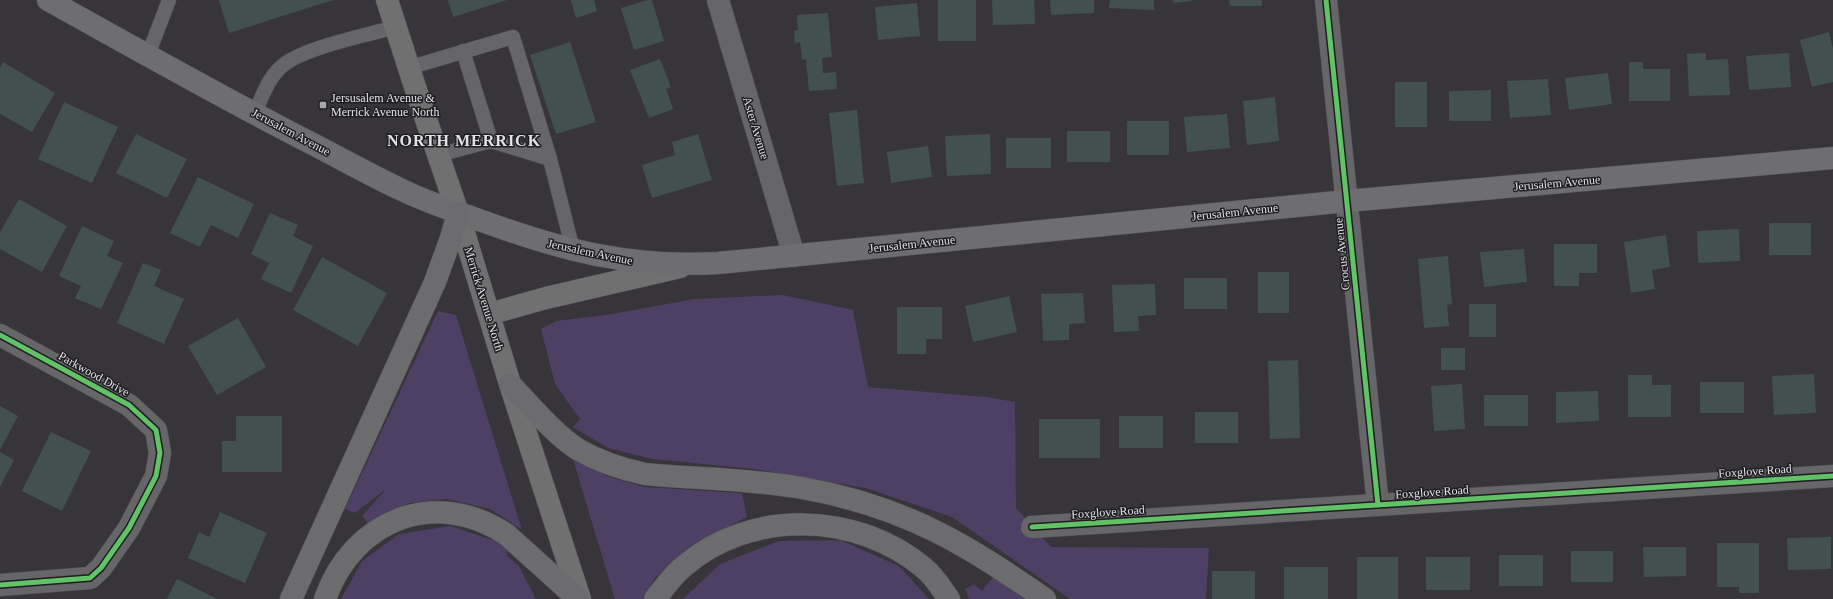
<svg xmlns="http://www.w3.org/2000/svg" width="1833" height="599" viewBox="0 0 1833 599" font-family="'Times New Roman',serif">
<rect width="100%" height="100%" fill="#37353a"/>
<g fill="#4e3f64">
<path d="M783,295L853,310L868,387L987,397L1015,402L1016,508L1051,547L1209,548L1206,599H1070L952,517L865,488L754,469L652,459L608,448L573,427L580,419L555,384L541,329L556,321L606,315L695,299Z"/>
<path d="M438,311L456,315L522,530L490,509L447,499L409,503L368,523L362,516L386,489L355,513L345,509Z"/>
<path d="M573,459L607,476L644,487L742,493L747,517L689,547L655,578L643,599H615Z"/>
<path d="M450,526L502,543L508,548L507,556L519,566L536,599H341L362,561L399,534Z"/>
<path d="M840,540L899,566L929,599H683L720,564L779,541Z"/>
<path d="M993,577L1024,599H969L965,589L974,584L982,591Z"/>
</g>
<g fill="#42514f">
<path d="M219,0H333L229,33Z"/>
<path d="M448,0H507L453,17Z"/>
<path d="M571,0H594L597,11L576,18Z"/>
<path d="M648,0H652L664,41L634,50L621,8Z"/>
<rect x="938" y="0" width="38" height="41"/>
<path d="M992,0H1034L1035,24L993,25Z"/>
<path d="M1050,0H1094V13L1051,15Z"/>
<path d="M1110,0H1154V10L1109,8Z"/>
<path d="M1173,0H1191V1L1173,3Z"/>
<path d="M1229,0H1262V6H1230Z"/>
<path d="M917,3L920,36L878,40L875,7Z"/>
<path d="M828,13L832,57L822,58L823,73L836,72L837,89L809,91L806,59L802,60L800,42L795,43L794,31L798,30L797,15Z"/>
<path d="M1829,32L1833,49V82L1812,87L1800,40Z"/>
<path d="M570,42L596,122L556,134L530,55Z"/>
<path d="M1706,53V60L1728,59L1730,95L1689,96L1687,54Z"/>
<path d="M1789,53L1791,87L1749,90L1746,56Z"/>
<path d="M660,59L671,87L666,89L673,109L649,118L630,70Z"/>
<path d="M3,62L55,93L32,132L0,114V68Z"/>
<path d="M1629,62H1643V69H1670V101H1629Z"/>
<path d="M1608,73L1612,104L1569,110L1565,78Z"/>
<path d="M1548,79L1551,115L1510,118L1507,81Z"/>
<rect x="1395" y="82" width="32" height="45"/>
<path d="M1491,90V121H1449V91Z"/>
<path d="M1275,97L1279,141L1247,145L1243,101Z"/>
<path d="M64,102L118,127L92,183L38,159Z"/>
<path d="M857,110L864,183L837,186L829,113Z"/>
<path d="M1227,114L1230,148L1187,152L1184,117Z"/>
<rect x="1127" y="121" width="42" height="34"/>
<rect x="1067" y="131" width="43" height="31"/>
<path d="M136,134L187,159L167,198L116,173Z"/>
<path d="M698,134L712,180L652,198L642,165L675,155L672,142Z"/>
<path d="M990,134L991,174L947,176L945,136Z"/>
<rect x="1006" y="138" width="45" height="30"/>
<path d="M928,146L932,177L891,183L887,152Z"/>
<path d="M198,177L254,204L238,238L211,225L200,247L170,233Z"/>
<path d="M19,199L67,226L42,272L0,249V232Z"/>
<path d="M270,213L298,225L293,236L313,246L291,293L261,279L269,263L251,254Z"/>
<rect x="1769" y="223" width="42" height="32"/>
<path d="M82,226L114,241L107,256L123,263L101,309L75,298L81,286L59,276Z"/>
<path d="M1739,229L1740,261L1698,263L1697,231Z"/>
<path d="M1666,235L1670,267L1652,270L1655,289L1631,293L1624,242Z"/>
<path d="M1554,244H1597V273H1579V286H1554Z"/>
<path d="M1524,249L1527,282L1484,287L1480,252Z"/>
<path d="M1448,256L1452,304L1447,305L1449,326L1424,328L1418,259Z"/>
<path d="M322,257L387,293L358,346L293,310Z"/>
<path d="M143,263L161,270L154,286L184,299L164,344L117,323Z"/>
<rect x="1258" y="272" width="31" height="41"/>
<rect x="1184" y="278" width="43" height="31"/>
<path d="M1155,284L1156,315L1138,316L1139,331L1114,332L1112,285Z"/>
<path d="M1083,293L1085,323L1069,324V340L1043,341L1041,294Z"/>
<path d="M1009,296L1017,332L973,342L965,306Z"/>
<rect x="1469" y="304" width="27" height="33"/>
<path d="M897,307H942V339H926V354H897Z"/>
<path d="M238,318L266,367L217,395L188,346Z"/>
<rect x="1441" y="348" width="24" height="22"/>
<path d="M1298,360L1300,438L1270,439L1268,361Z"/>
<path d="M1814,374L1816,413L1774,415L1772,376Z"/>
<path d="M1628,375H1652V385H1671V417H1628Z"/>
<rect x="1700" y="382" width="44" height="31"/>
<path d="M1462,384L1465,429L1434,431L1431,386Z"/>
<path d="M1598,391L1599,421L1556,423V392Z"/>
<rect x="1484" y="395" width="44" height="31"/>
<path d="M0,406L18,416L0,450Z"/>
<rect x="1195" y="412" width="43" height="31"/>
<path d="M236,416H282V472H222V441H236Z"/>
<rect x="1119" y="416" width="44" height="32"/>
<rect x="1039" y="419" width="61" height="39"/>
<path d="M51,432L91,451L62,511L22,491Z"/>
<path d="M0,452L14,460L0,487Z"/>
<path d="M220,512L267,533L245,583L188,558L199,532L209,537Z"/>
<path d="M1831,537V569L1788,570L1787,538Z"/>
<path d="M1717,543H1759V593H1739V587H1717Z"/>
<path d="M1643,547H1686V576L1644,577Z"/>
<rect x="1571" y="551" width="42" height="31"/>
<rect x="1499" y="555" width="44" height="31"/>
<rect x="1357" y="557" width="41" height="42"/>
<rect x="1426" y="557" width="44" height="33"/>
<rect x="1284" y="567" width="44" height="32"/>
<rect x="1212" y="571" width="43" height="28"/>
<path d="M177,579L217,599H167Z"/>
</g>
<g fill="none" stroke-linecap="round" stroke-linejoin="round">
<defs>
<g id="service">
<path d="M463,51L491,141L550,159"/>
<path d="M148,55L169,0"/>
<path d="M408,68L513,37L550,159L573,250"/>
<path d="M254,114C262,98 267,80 280,68C299,48 366,36 395,27"/>
<path d="M438,155L491,141"/>
</g>
<g id="minor">
<path d="M718,0L794,256"/>
<path d="M1326,0L1378,505"/>
<path d="M0,335L129,405L156,430L160,453L156,476L129,528L101,568L90,578L0,585"/>
<path d="M1032,527L1833,476"/>
</g>
<g id="secondary">
<path d="M387,0L416,90L458,213L510,384L580,599"/>
<path d="M489,314L546,298L680,267"/>
</g>
<path id="primary" d="M48,0C131,46 214,93 299,137C333,154 366,173 400,189C426,202 454,211 482,221C564,251 631,268 718,263L1347,201L1833,158"/>
<g id="motorway">
<path d="M510,384C529,404 556,436 579,450C600,462 622,469 645,474C697,479 751,479 802,488C848,496 895,511 937,532C975,551 1010,575 1045,599"/>
<path d="M291,599L435,282L451,238L458,213"/>
<path d="M325,599C353,520 434,487 506,534L578,599"/>
<path d="M655,599C664,588 672,576 683,567C751,508 857,512 924,568C934,576 942,589 949,599"/>
</g>
</defs>
<use href="#service" stroke="#535155" stroke-width="15"/>
<use href="#minor" stroke="#535155" stroke-width="23"/>
<use href="#secondary" stroke="#535155" stroke-width="23"/>
<use href="#primary" stroke="#535155" stroke-width="23"/>
<use href="#motorway" stroke="#535155" stroke-width="23"/>
<use href="#service" stroke="#666567" stroke-width="14"/>
<use href="#minor" stroke="#666567" stroke-width="22"/>
<use href="#secondary" stroke="#707071" stroke-width="22"/>
<use href="#primary" stroke="#6e6d70" stroke-width="22"/>
<use href="#motorway" stroke="#6c6b6d" stroke-width="22"/>
<defs>
<g id="cycleway">
<path d="M1326,0L1378,505"/>
<path d="M0,335L129,405L156,430L160,453L156,476L129,528L101,568L90,578L0,585"/>
<path d="M1032,527L1833,476"/>
</g>
</defs>
<use href="#cycleway" stroke="#1e1d20" stroke-width="8"/>
<use href="#cycleway" stroke="#61c268" stroke-width="5"/>
</g>
<rect fill="#a7a5aa" stroke="#1e1d20" stroke-width="1.5" x="319" y="101" width="8" height="8" rx="2"/>
<g text-anchor="middle" stroke-width="3" stroke-linejoin="round" paint-order="stroke">
<g font-size="12" fill="#e3e1e6" stroke="#1e1d20" text-anchor="start">
<text x="331" y="102">Jersusalem Avenue &amp;<tspan x="331" dy="14">Merrick Avenue North</tspan></text>
</g>
<g font-size="12" fill="#e3e1e6" stroke="#1e1d20">
<text transform="translate(756 128) rotate(73)" y="4">Aster Avenue</text>
<text transform="translate(291 132) rotate(28)" y="4">Jerusalem Avenue</text>
<text transform="translate(1557 183) rotate(-5)" y="4">Jerusalem Avenue</text>
<text transform="translate(1235 212) rotate(-6)" y="4">Jerusalem Avenue</text>
<text transform="translate(912 244) rotate(-6)" y="4">Jerusalem Avenue</text>
<text transform="translate(590 252) rotate(12)" y="4">Jerusalem Avenue</text>
<text transform="translate(1342 254) rotate(-96)" y="4">Crocus Avenue</text>
<text transform="translate(484 299) rotate(73)" y="4">Merrick Avenue North</text>
<text transform="translate(94 374) rotate(29)" y="4">Parkwood Drive</text>
<text transform="translate(1755 471) rotate(-4)" y="4">Foxglove Road</text>
<text transform="translate(1432 492) rotate(-4)" y="4">Foxglove Road</text>
<text transform="translate(1108 512) rotate(-4)" y="4">Foxglove Road</text>
</g>
<g font-size="16" font-weight="bold" letter-spacing="1" fill="#e3e1e6" stroke="#1e1d20">
<text x="464" y="146">NORTH MERRICK</text>
</g>
</g>
</svg>
